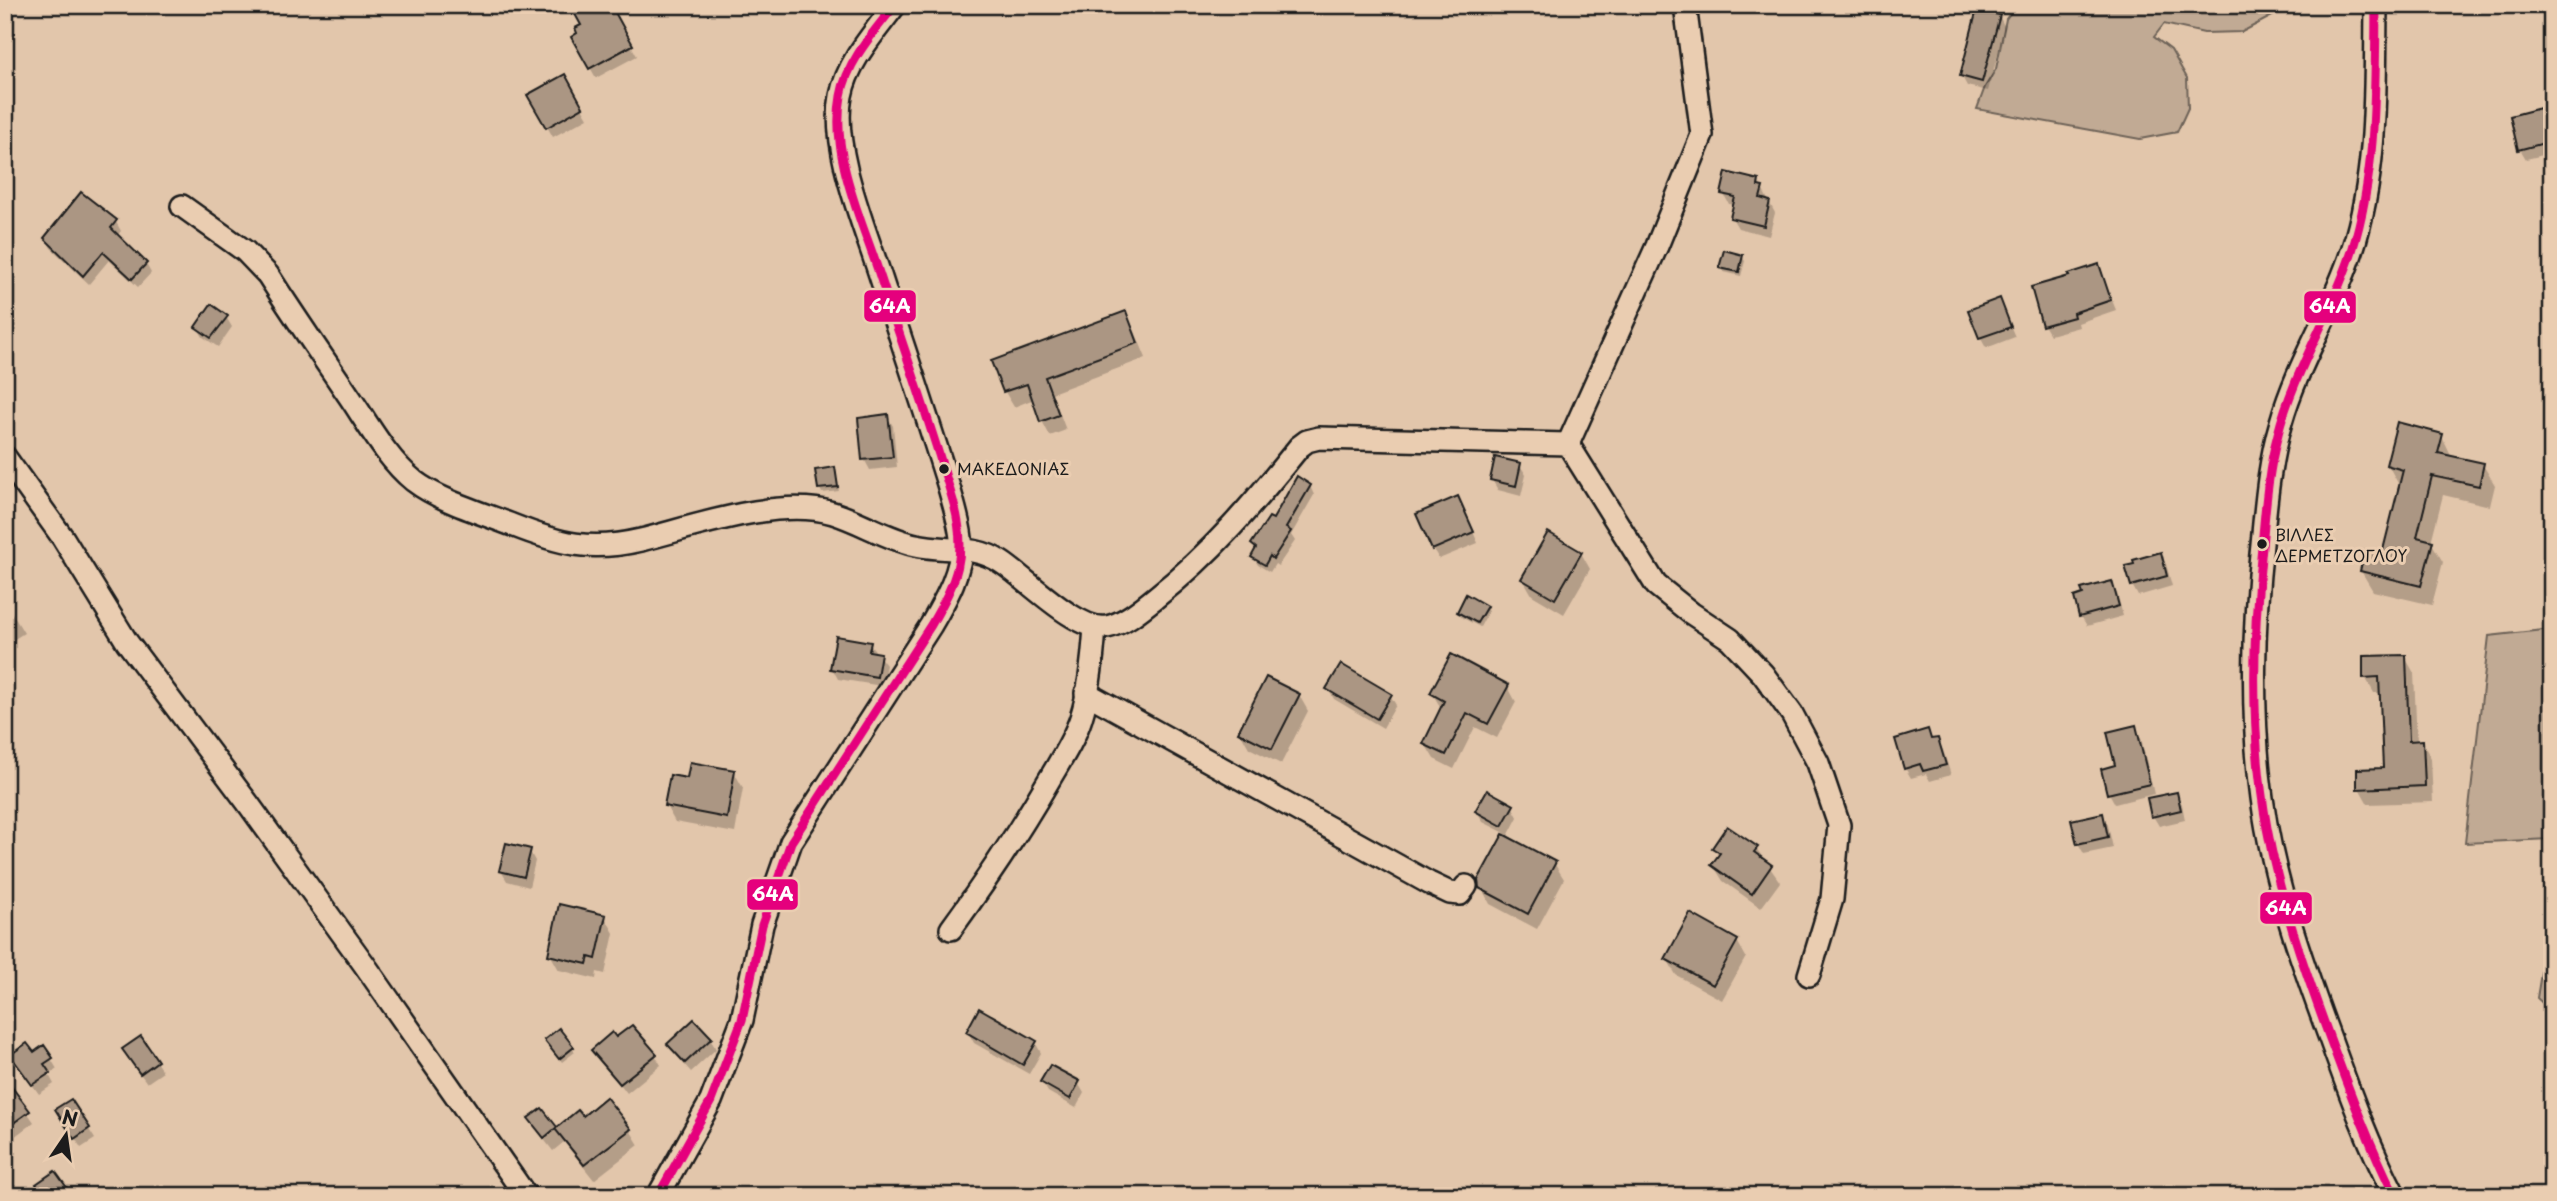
<svg xmlns="http://www.w3.org/2000/svg" width="2557" height="1201" viewBox="0 0 2557 1201" font-family="'Playpen Sans',sans-serif">
<rect width="100%" height="100%" fill="#e2c6ab"/>
<filter id="ink" filterUnits="userSpaceOnUse"><feTurbulence type="fractalNoise" baseFrequency=".0143" numOctaves="2"/><feDisplacementMap in="SourceGraphic" scale="14" xChannelSelector="R" yChannelSelector="G"/><feConvolveMatrix kernelMatrix="1 2 1 2 8 2 1 2 1" color-interpolation-filters="sRGB"/></filter>
<g filter="url(#ink)">
<g fill="#c1aa94" stroke="#6e6358" stroke-width="2">
<path d="M2016,5H2306L2274,15L2242,32L2204,33L2164,24L2154,37L2171,50L2187,78L2188,108L2177,132L2140,139L1977,109L1985,87L1996,69L2006,19Z"/>
<path d="M2552,629V839L2465,843L2489,636Z"/>
<path d="M2552,905V1012L2537,998Z"/>
</g>
<g fill="#0003">
<path d="M572,5H622L612,11L637,56L596,78L573,37L583,26Z"/>
<path d="M1999,16L2005,27L1988,91L1967,86L1961,75Z"/>
<path d="M564,76L588,118L553,137L529,95Z"/>
<path d="M2543,109L2552,130V153L2526,159L2520,149Z"/>
<path d="M1758,181L1775,213L1769,236L1738,228L1732,218L1735,205L1729,204L1723,193Z"/>
<path d="M116,222L121,231L117,236L146,264L151,273L138,287L109,260L89,284L51,248L46,239Z"/>
<path d="M1742,256L1745,261L1741,276L1724,272L1721,267Z"/>
<path d="M2098,266L2116,310L2078,323L2079,327L2050,335L2044,325Z"/>
<path d="M2000,301L2015,337L1986,348L1980,337Z"/>
<path d="M1126,313L1134,329L1146,358L1052,393L1066,430L1050,436L1042,421L1034,399L1014,407L1005,392L994,362Z"/>
<path d="M226,317L232,327L218,347L203,337L197,327Z"/>
<path d="M887,416L893,426L897,467L870,470L864,459Z"/>
<path d="M2441,435L2452,458L2483,465L2495,485L2490,506L2443,495L2431,542L2443,562L2432,605L2373,591L2361,571L2383,556L2399,485L2388,465Z"/>
<path d="M1520,465L1526,475L1521,496L1498,490L1492,480Z"/>
<path d="M834,469L839,491L822,493L820,489Z"/>
<path d="M1310,486L1314,495L1291,535L1295,541L1278,566L1275,564L1270,572L1258,565L1253,557L1257,551L1253,544Z"/>
<path d="M1458,498L1478,543L1439,559L1433,549Z"/>
<path d="M1581,553L1590,569L1564,614L1532,595L1523,579Z"/>
<path d="M2160,554L2166,564L2172,586L2138,596L2132,585Z"/>
<path d="M2111,583L2117,593L2123,616L2087,626L2081,616Z"/>
<path d="M7,605L24,633L5,645V606Z"/>
<path d="M1486,607L1488,612L1480,627L1461,617L1459,612Z"/>
<path d="M870,644L886,665L882,686L838,679L832,668Z"/>
<path d="M2405,657L2414,673L2417,742H2422L2431,758L2433,802L2368,804L2359,788L2385,770L2382,693H2374L2365,677Z"/>
<path d="M1508,687L1516,702L1497,738L1475,727L1454,769L1434,759L1425,744L1441,708L1432,693Z"/>
<path d="M1328,689L1390,695L1396,705L1383,728L1334,699Z"/>
<path d="M1299,695L1308,711L1281,764L1249,748L1240,732Z"/>
<path d="M2135,727L2141,738L2154,794L2115,804L2109,793L2117,767Z"/>
<path d="M1927,731L1932,741L1937,740L1943,750L1951,775L1930,781L1926,774L1911,778L1905,768Z"/>
<path d="M734,772L743,788L735,833L675,822L666,806Z"/>
<path d="M2176,794L2182,804L2185,820L2159,826L2153,816Z"/>
<path d="M1512,806L1518,817L1507,838L1554,863L1564,879L1537,929L1490,904L1481,887L1479,880L1505,833L1483,822L1477,811Z"/>
<path d="M2102,815L2108,825L2113,848L2084,854L2078,843Z"/>
<path d="M1714,848H1756L1780,882L1761,908L1723,881L1713,865L1719,857Z"/>
<path d="M529,850L535,861L529,887L507,881L501,871Z"/>
<path d="M605,917L614,933L605,974L597,972L596,979L559,970L550,954Z"/>
<path d="M1737,941L1746,957L1722,1000L1676,975L1667,959Z"/>
<path d="M968,1032L1035,1042L1041,1053L1029,1074L974,1043Z"/>
<path d="M140,1039L163,1072L147,1083L130,1060Z"/>
<path d="M710,1039L716,1049L691,1072L675,1054L669,1044Z"/>
<path d="M616,1040L655,1055L661,1065L627,1093L594,1050Z"/>
<path d="M549,1045L572,1048L575,1052L562,1062Z"/>
<path d="M33,1054L51,1059L57,1069L49,1075L54,1084L39,1094L18,1065Z"/>
<path d="M1042,1082L1078,1083L1084,1093L1076,1108L1048,1092Z"/>
<path d="M13,1092L34,1122L14,1137L5,1126Z"/>
<path d="M71,1101L95,1139L81,1148L58,1110Z"/>
<path d="M542,1110L557,1130L582,1118L630,1130L639,1145L594,1180L564,1142L553,1151L539,1133L530,1119Z"/>
</g>
<g fill="#ab9683" stroke="#1c1c1c" stroke-width="2">
<path d="M570,5H611L633,45L589,69L571,37L577,33L575,28L581,25Z"/>
<path d="M1977,9L2000,15L1982,82L1960,76Z"/>
<path d="M565,74L583,107L546,128L527,95Z"/>
<path d="M2544,107L2552,141L2518,150L2510,116Z"/>
<path d="M1726,172L1759,180L1758,186L1763,187L1760,198L1770,201L1764,226L1730,218L1735,197L1721,194Z"/>
<path d="M81,192L117,220L111,228L147,263L132,279L103,252L83,276L44,238Z"/>
<path d="M1724,250L1743,255L1739,272L1719,268Z"/>
<path d="M2099,264L2111,300L2073,313L2074,317L2042,326L2031,287L2069,276L2068,274Z"/>
<path d="M2000,298L2011,327L1979,338L1968,310Z"/>
<path d="M211,304L228,316L211,338L195,327Z"/>
<path d="M1126,311L1138,343L1045,377L1059,415L1040,422L1027,384L1003,392L991,361Z"/>
<path d="M888,414L893,457L862,460L858,418Z"/>
<path d="M2397,422L2443,434L2438,453L2484,463L2479,486L2432,476L2417,537L2433,541L2421,586L2360,571L2365,550L2382,554L2403,470L2386,465Z"/>
<path d="M1495,457L1521,463L1516,486L1490,480Z"/>
<path d="M835,467L838,487L818,489L815,470Z"/>
<path d="M1297,476L1311,485L1286,528L1291,531L1273,559L1270,556L1265,565L1251,557L1256,548L1251,544L1269,517L1273,519Z"/>
<path d="M1458,496L1474,532L1432,550L1416,514Z"/>
<path d="M1548,532L1582,552L1555,599L1521,579Z"/>
<path d="M2161,552L2167,576L2131,586L2125,566L2134,564L2133,560Z"/>
<path d="M2112,581L2119,606L2079,617L2074,597L2083,594L2081,589Z"/>
<path d="M1466,594L1487,606L1477,623L1457,612Z"/>
<path d="M836,636L871,642L869,651L881,653L877,677L830,669Z"/>
<path d="M1451,654L1509,685L1488,724L1467,713L1446,755L1423,744L1444,701L1430,693Z"/>
<path d="M2406,655L2409,741L2423,740L2425,786L2357,789V769L2383,768L2379,677L2363,678V656Z"/>
<path d="M1341,664L1392,694L1377,719L1326,689Z"/>
<path d="M1266,677L1300,694L1272,749L1238,732Z"/>
<path d="M2136,725L2150,784L2107,794L2101,769L2115,765L2107,732Z"/>
<path d="M1928,729L1931,739L1938,738L1946,765L1923,771L1920,764L1904,769L1895,739Z"/>
<path d="M690,762L735,770L727,818L664,806L670,775L687,778Z"/>
<path d="M1487,790L1514,805L1502,826L1475,811Z"/>
<path d="M2177,792L2181,810L2151,817L2147,798Z"/>
<path d="M2103,813L2108,837L2077,844L2071,820Z"/>
<path d="M1727,826L1758,847L1754,852L1772,865L1752,894L1711,865L1720,853L1712,848Z"/>
<path d="M1503,834L1556,862L1528,914L1479,888L1478,880Z"/>
<path d="M506,843L531,849L524,877L499,871Z"/>
<path d="M559,904L606,915L596,959L589,957L587,964L548,955Z"/>
<path d="M1690,913L1738,940L1713,985L1665,959Z"/>
<path d="M979,1008L1037,1041L1023,1065L966,1032Z"/>
<path d="M694,1019L712,1038L685,1063L667,1044Z"/>
<path d="M632,1025L657,1054L620,1084L591,1050L612,1032L616,1037Z"/>
<path d="M559,1028L574,1047L559,1059L544,1040Z"/>
<path d="M141,1036L158,1061L140,1074L122,1049Z"/>
<path d="M27,1043L34,1052L44,1045L53,1058L44,1064L50,1073L32,1085L10,1055Z"/>
<path d="M1050,1065L1080,1081L1070,1099L1040,1082Z"/>
<path d="M5,1078L30,1111L5,1129Z"/>
<path d="M606,1097L631,1129L584,1165L555,1129L578,1110L583,1116Z"/>
<path d="M71,1099L90,1128L74,1139L55,1109Z"/>
<path d="M542,1108L557,1127L544,1138L528,1118Z"/>
<path d="M55,1171L73,1196H44L36,1184Z"/>
</g>
<g fill="none" stroke-linecap="round" stroke-linejoin="round">
<defs>
<g id="minor">
<path d="M2376,5C2375,88 2378,171 2352,251C2333,310 2298,362 2281,422C2269,462 2266,503 2262,544C2253,625 2251,717 2262,798C2273,881 2302,963 2331,1041C2350,1094 2369,1146 2395,1196"/>
<path d="M182,206L245,251L268,275C294,316 322,356 349,396C368,424 387,459 414,481C440,501 482,513 512,525C560,544 590,552 641,540C697,526 778,497 833,513C862,522 887,539 916,545C946,552 974,544 1001,562C1026,578 1077,632 1107,627C1125,623 1141,609 1155,598C1212,553 1254,503 1299,447L1307,441L1319,438L1568,444L1656,585L1691,613L1730,639L1763,674L1792,714L1818,763L1839,825L1832,899L1809,975"/>
<path d="M1568,444L1657,246L1702,135L1685,5"/>
<path d="M5,457L63,538L127,642L247,802L364,964L526,1196"/>
<path d="M1086,693L1429,883L1450,893L1460,894L1466,886"/>
<path d="M951,929C986,881 1019,832 1049,780C1060,761 1074,740 1081,718C1090,690 1093,657 1095,627"/>
<path d="M658,1196L711,1101L742,1020L762,925L791,842L931,625C946,599 964,568 961,538C959,520 953,502 948,484C926,413 902,343 879,272C863,223 831,147 841,96C847,62 875,32 895,5"/>
</g>
</defs>
<use href="#minor" stroke="#1c1c1c" stroke-width="26"/>
<use href="#minor" stroke="#eacdb1" stroke-width="21"/>
<defs>
<g id="bus-1">
<path d="M2376,5C2375,87 2377,171 2352,251C2332,314 2294,370 2278,434C2267,474 2265,516 2261,557C2252,647 2251,739 2267,828C2280,899 2304,968 2329,1036C2349,1090 2369,1144 2395,1196"/>
<path d="M658,1196L711,1101L742,1020L762,925L791,842L931,625C957,580 968,556 954,504C932,428 905,352 880,276C862,220 830,156 841,96C847,61 874,32 895,5"/>
</g>
</defs>
<use href="#bus-1" stroke="#eacdb1" stroke-width="14"/>
<use href="#bus-1" stroke="#e5007d" stroke-width="9"/>
</g>
</g>
<g fill="#1c1c1c" stroke="#eacdb1" stroke-width="2.5">
<circle cx="944" cy="469" r="6"/>
<circle cx="2262" cy="544" r="6"/>
</g>
<g text-anchor="middle" stroke-width="6" stroke-linejoin="round" paint-order="stroke">
<g font-size="16" fill="#1c1c1c" stroke="#eacdb1" text-anchor="start">
<text x="957" y="475">ΜΑΚΕΔΟΝΙΑΣ</text>
<text x="2275" y="541">ΒΙΛΛΕΣ<tspan x="2275" dy="21">ΔΕΡΜΕΤΖΟΓΛΟΥ</tspan></text>
</g>
</g>
<g stroke="#eacdb1" stroke-width="2.5">
<rect x="863" y="289" width="54" height="34" rx="7" fill="#e5007d"/>
<rect x="2303" y="290" width="54" height="34" rx="7" fill="#e5007d"/>
<rect x="746" y="878" width="53" height="33" rx="7" fill="#e5007d"/>
<rect x="2259" y="891" width="54" height="34" rx="7" fill="#e5007d"/>
</g>
<g font-size="19" text-anchor="middle" font-weight="bold" fill="#fff">
<text x="890" y="313">64Α</text>
<text x="2330" y="313">64Α</text>
<text x="773" y="901">64Α</text>
<text x="2286" y="915">64Α</text>
</g>
<rect width="2557" height="1201" fill="none" stroke="#eacdb1" stroke-width="28"/>
<rect x="14" y="14" width="2529" height="1173" fill="none" stroke="#1c1c1c" stroke-width="2.5" filter="url(#ink)"/>
<g transform="translate(66 1135) rotate(13)" stroke="#eacdb1" stroke-width="5" paint-order="stroke">
<path d="M0-5L12 26L0 18L-12 26Z" fill="#1c1c1c"/>
<text y="-10" font-size="19" font-weight="bold" text-anchor="middle" fill="#1c1c1c">N</text>
</g>
</svg>
